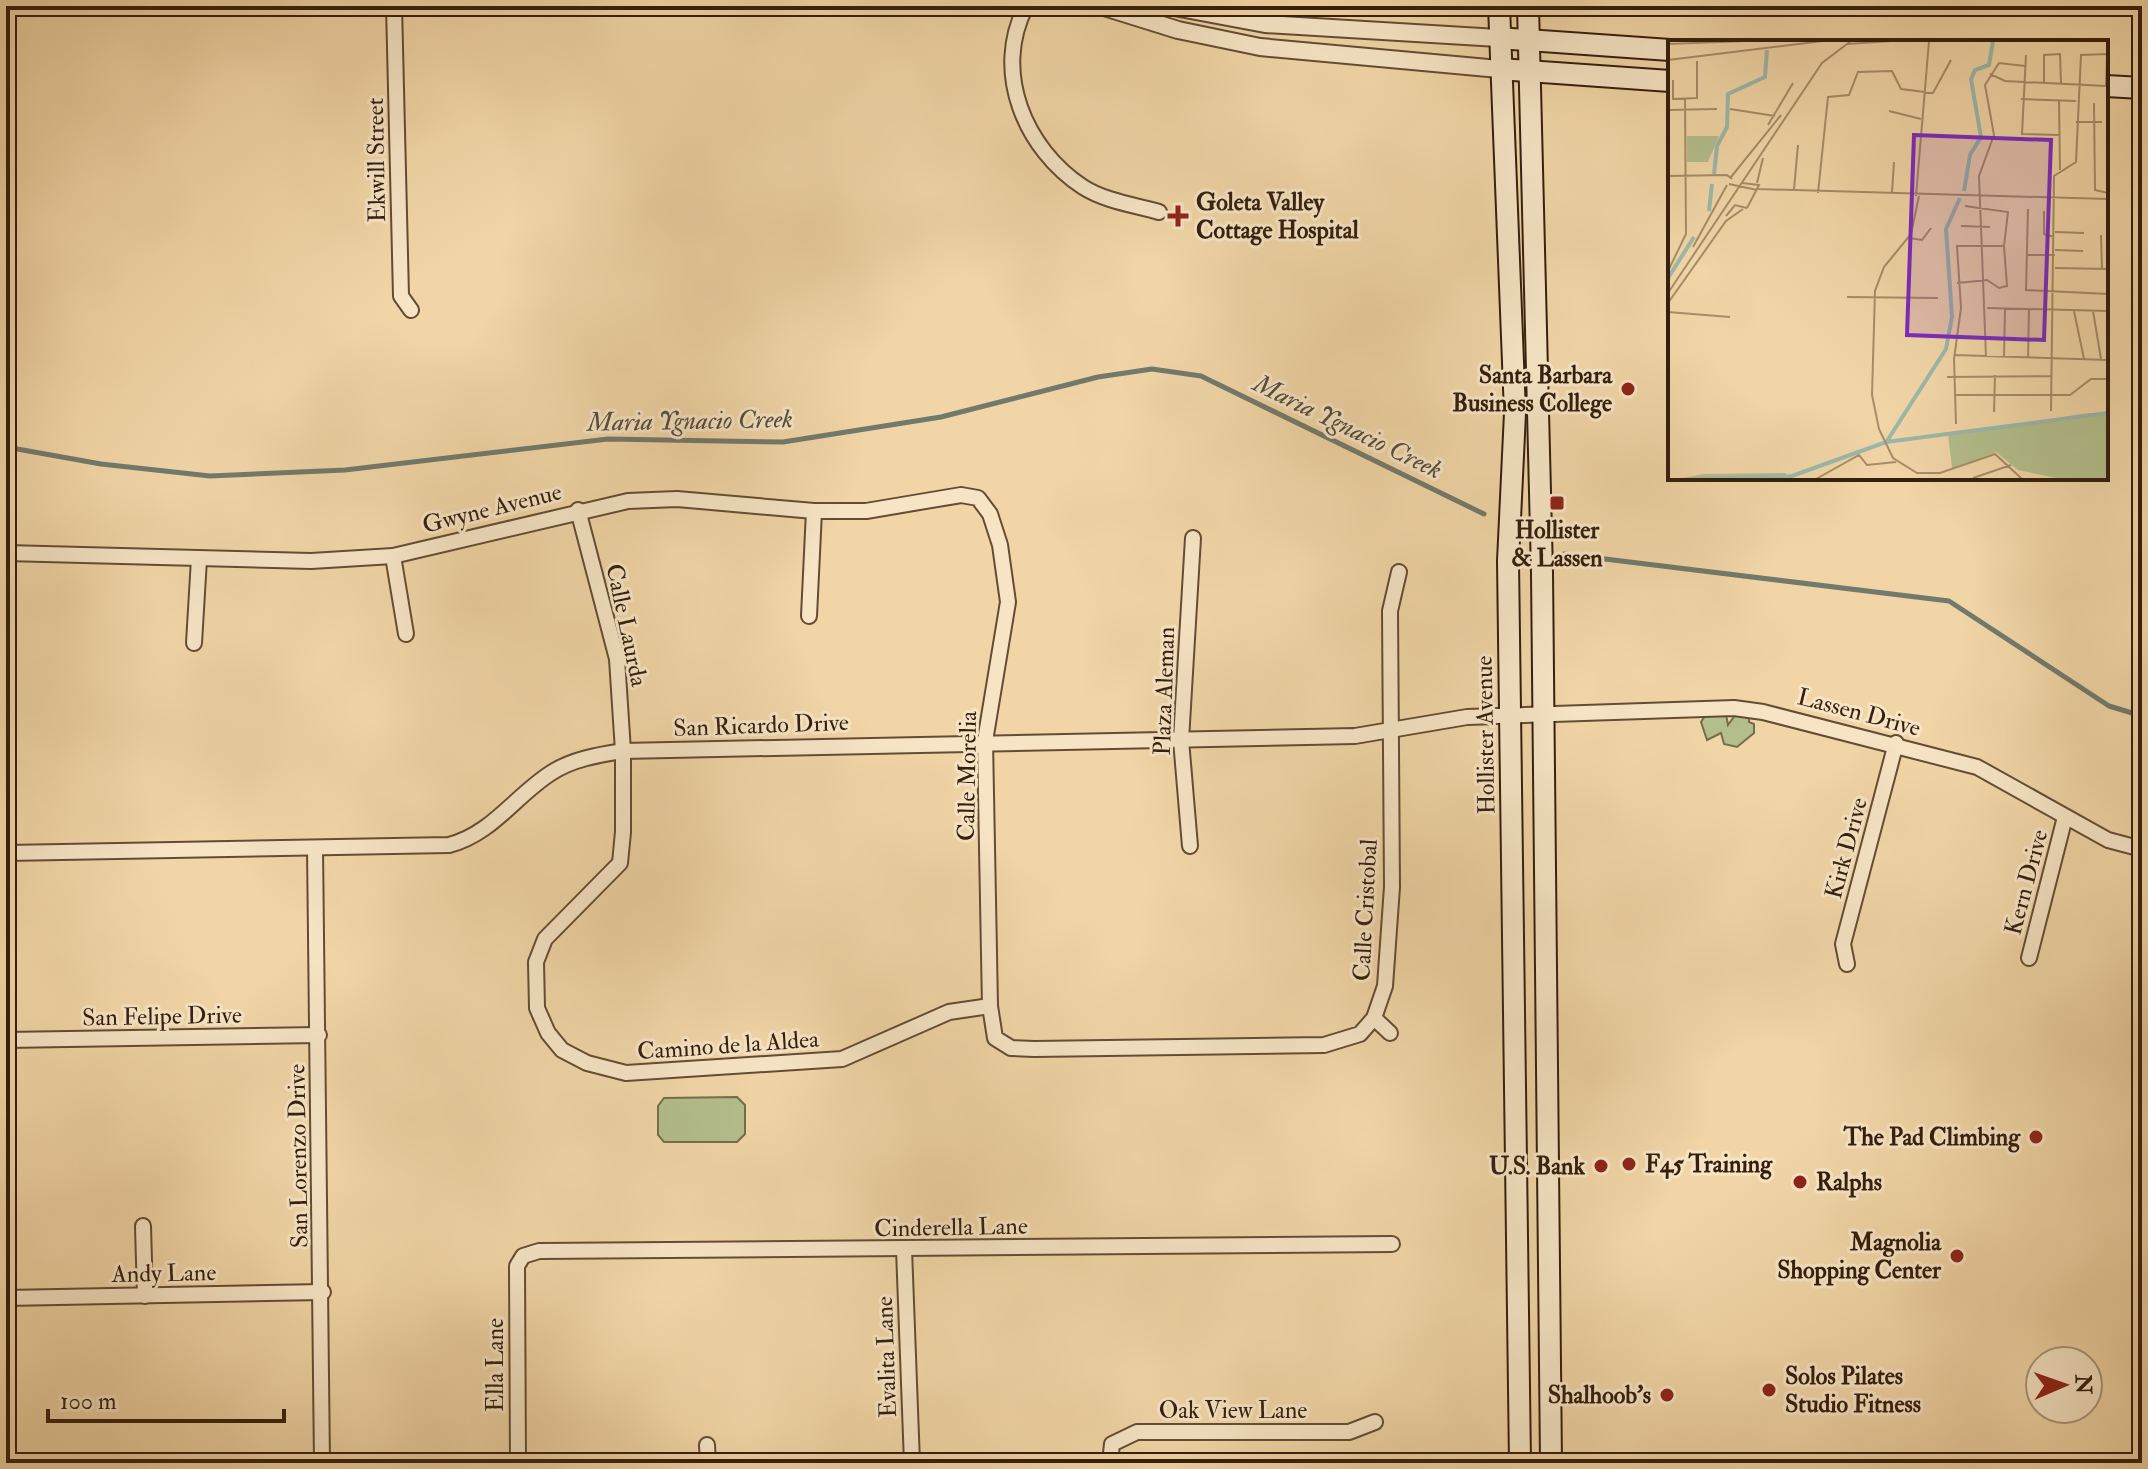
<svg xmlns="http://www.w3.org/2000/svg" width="2148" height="1469" viewBox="0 0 2148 1469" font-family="'IM FELL Double Pica',serif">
<rect width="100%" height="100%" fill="#f1d5a6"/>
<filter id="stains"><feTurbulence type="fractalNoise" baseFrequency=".0025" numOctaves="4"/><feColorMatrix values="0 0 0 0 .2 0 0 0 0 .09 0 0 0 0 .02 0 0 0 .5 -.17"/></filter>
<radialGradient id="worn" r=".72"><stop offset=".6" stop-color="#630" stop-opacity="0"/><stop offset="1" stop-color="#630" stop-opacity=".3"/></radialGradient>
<g fill="#b3be8c" stroke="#746e4d" stroke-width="2">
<path d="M1707,713L1726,714L1728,725L1736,714L1749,718V722L1754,724V733L1737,747L1724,744L1721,733L1707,740L1701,722Z"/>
<path d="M737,1097L745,1105V1134L737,1142H664L658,1135V1106L664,1098Z"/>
</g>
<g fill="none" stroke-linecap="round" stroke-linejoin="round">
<g stroke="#727a6c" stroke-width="5">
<path d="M6,447L101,464L210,476L345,470L608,439L783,442L941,417L1098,377L1152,369L1201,376L1484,514"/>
<path d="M1564,554L1949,601L2109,706L2142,716"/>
</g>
<defs>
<g id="minor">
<path d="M394,6L401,296L411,310"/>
<path d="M1026,6C992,72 1025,149 1083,187C1105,201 1134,205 1159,212"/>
<path d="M578,510L617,659L623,751V832L620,863L545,939L536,962L537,1008L548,1033L562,1050L587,1063L626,1073L842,1059L949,1012L990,1006"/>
<path d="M6,553L311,561L393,556L628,501L677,499L814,511H866L961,495L978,498L990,514L1000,545L1008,602L985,741L990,1006L995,1038L1011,1048L1034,1049L1324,1045L1360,1034L1374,1018L1385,986L1392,887L1390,611L1399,572"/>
<path d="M393,556L406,634"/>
<path d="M809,616L814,511"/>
<path d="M194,643L199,559"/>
<path d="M1190,846L1181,740L1193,538"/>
<path d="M315,848L322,1463"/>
<path d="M6,853L449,845C492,834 515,796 551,773C572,759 598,755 623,751L1355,736L1467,717L1734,708L1763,712L1977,767L2108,840L2142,849"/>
<path d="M2029,958L2065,817"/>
<path d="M1847,964L1843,944L1896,743"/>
<path d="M1374,1018L1390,1033"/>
<path d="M6,1040L319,1035"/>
<path d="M143,1226L145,1296"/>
<path d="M904,1249L912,1463"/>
<path d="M6,1298L323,1292"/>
<path d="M707,1445L708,1463"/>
<path d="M518,1463L517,1266L523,1256L539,1251L1392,1244"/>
<path d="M1110,1463L1112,1444L1137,1432H1349L1375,1422"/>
</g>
<g id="tertiary">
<path d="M1101,6L1178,30L1260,47L1499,69"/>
<path d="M1169,6L1265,24L1498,38"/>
</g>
<g id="secondary">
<path d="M1499,6L1515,413L1508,561L1520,1463"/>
<path d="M1528,6L1542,573L1551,1463"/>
<path d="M1498,38L1670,50"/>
<path d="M1499,69L1670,81"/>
<path d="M2106,86L2142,88"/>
</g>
</defs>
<use href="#minor" stroke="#644c34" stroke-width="18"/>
<use href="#tertiary" stroke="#644c34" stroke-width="20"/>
<use href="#secondary" stroke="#351e0e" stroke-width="24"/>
<use href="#minor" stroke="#f6e4c5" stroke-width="14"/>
<use href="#tertiary" stroke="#f6e4c5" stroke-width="16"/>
<use href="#secondary" stroke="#f6e4c5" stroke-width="20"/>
</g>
<g fill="#8f2418" stroke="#f6e4c5" stroke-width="3">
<path d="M1174 204h8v8h8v8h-8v8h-8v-8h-8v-8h8z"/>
<circle cx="1628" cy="389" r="8"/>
<rect x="1549" y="495" width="16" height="16" rx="4"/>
<circle cx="2036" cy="1137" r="8"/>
<circle cx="1629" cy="1164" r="8"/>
<circle cx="1601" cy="1166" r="8"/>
<circle cx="1800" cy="1182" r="8"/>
<circle cx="1957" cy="1256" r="8"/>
<circle cx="1769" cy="1390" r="8"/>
<circle cx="1667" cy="1395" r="8"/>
</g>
<g text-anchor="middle" stroke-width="6" stroke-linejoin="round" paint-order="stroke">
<g font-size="24" fill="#351e0e" stroke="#f6e4c5">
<text transform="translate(376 160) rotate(-91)" y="8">Ekwill Street</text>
<text transform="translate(492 508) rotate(-14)" y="8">Gwyne Avenue</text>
<text transform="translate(627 625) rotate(78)" y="8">Calle Laurda</text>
<text transform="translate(1164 691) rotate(-88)" y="8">Plaza Aleman</text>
<text transform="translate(1859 712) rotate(15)" y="8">Lassen Drive</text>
<text transform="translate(761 725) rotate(-2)" y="8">San Ricardo Drive</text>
<text transform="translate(1485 735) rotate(-91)" y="8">Hollister Avenue</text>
<text transform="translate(967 776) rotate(-89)" y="8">Calle Morelia</text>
<text transform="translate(1846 848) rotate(-75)" y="8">Kirk Drive</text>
<text transform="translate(2026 882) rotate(-75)" y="8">Kern Drive</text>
<text transform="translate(1365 910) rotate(-87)" y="8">Calle Cristobal</text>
<text transform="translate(162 1016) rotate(-1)" y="8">San Felipe Drive</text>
<text transform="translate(728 1045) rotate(-4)" y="8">Camino de la Aldea</text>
<text transform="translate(298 1156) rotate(-91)" y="8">San Lorenzo Drive</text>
<text transform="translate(951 1227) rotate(-1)" y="8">Cinderella Lane</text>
<text transform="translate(164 1273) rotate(-1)" y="8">Andy Lane</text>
<text transform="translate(886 1357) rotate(-92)" y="8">Evalita Lane</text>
<text transform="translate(495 1365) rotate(-90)" y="8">Ella Lane</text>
<text x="1233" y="1418">Oak View Lane</text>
</g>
<g font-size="24" font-weight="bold" fill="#351e0e" stroke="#f6e4c5" text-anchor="end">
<text x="1196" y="210" text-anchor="start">Goleta Valley<tspan x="1196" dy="28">Cottage Hospital</tspan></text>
<text x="1612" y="383">Santa Barbara<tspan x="1612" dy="28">Business College</tspan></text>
<text x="1557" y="538" text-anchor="middle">Hollister<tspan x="1557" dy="28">&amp; Lassen</tspan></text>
<text x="2020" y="1145">The Pad Climbing</text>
<text x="1645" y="1172" text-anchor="start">F45 Training</text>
<text x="1585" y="1174">U.S. Bank</text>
<text x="1816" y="1190" text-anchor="start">Ralphs</text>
<text x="1941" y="1250">Magnolia<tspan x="1941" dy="28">Shopping Center</tspan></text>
<text x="1785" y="1384" text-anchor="start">Solos Pilates<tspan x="1785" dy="28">Studio Fitness</tspan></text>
<text x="1651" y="1403">Shalhoob's</text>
</g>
<g font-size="26" font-style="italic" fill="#544c3d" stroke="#f6e4c5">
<text transform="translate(690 420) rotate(-1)" y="9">Maria Ygnacio Creek</text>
<text transform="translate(1348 426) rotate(26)" y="9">Maria Ygnacio Creek</text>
</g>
</g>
<g transform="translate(1668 40)">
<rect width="440" height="440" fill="#f1d5a6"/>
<path d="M19,96H51L40,122H19ZM421,373L440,374V439H393L350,430L328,412L284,428L280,395ZM118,433L117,439H9L36,434Z" fill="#b3be8c"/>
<path fill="none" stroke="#9bb8aa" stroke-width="4" d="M46,134L49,106L59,87L60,54L97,37L99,10M296,151L302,115L313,97L303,39L307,30L321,25L325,1M41,171L44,144M0,238L26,197M219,401L278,309L284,277L278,189L292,158M29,439L124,436L218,402L440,373"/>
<path fill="none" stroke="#a68c69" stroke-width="2" d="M0,4L78,1M180,4L223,1M358,15L354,94L391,95M0,20L155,1M322,34L337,41L438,46M5,40V59L29,58V21M376,42V15L392,14L393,43M353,59L408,61M391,61L392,130M426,63L427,150L440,153M62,69L107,76M0,70L49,69M221,71L253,79M408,82H434M100,85L125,43M0,136L59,135L64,139M63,137L113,75M74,143L91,145L79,168M89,143L95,118M61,144L89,150M90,149L440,159M126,149L130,105M224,152L226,122M150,153L160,57L181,55L190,32L224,31L233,49L265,53L283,20M248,156L261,1M251,156L243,194L216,227L207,251L204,355L211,389L225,418L249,433H272L327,414L354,439M297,166L340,172L336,206M360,169L358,250L440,254M376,171V194L386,197M58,176L67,165L79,168M293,186L322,187M387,192L416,193M433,195L434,229M241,198L254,200L263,188M25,207L59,145M387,210L415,211M359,215H387M387,228L440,229M0,231L18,194L17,59M289,243L319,240L331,248L339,246L336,206M0,253L154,23L183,1M179,257L270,258M0,263L58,181L75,169M319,268L440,271M406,271L416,319M425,271L433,319M0,272L62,277M287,315L440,320M318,317L311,136L326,95L317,45L331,23L357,26M336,317L337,269M360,318L361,269M279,337L384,336M286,355H402L423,339H440M383,371L386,136L408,122L413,15L439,14L438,46M326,372L327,335M288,384L286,319L293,268L289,206H336M305,438L343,425M148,439L191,415L199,425L228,422"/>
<path fill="#7b2cbf" fill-opacity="0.15" stroke="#7b2cbf" stroke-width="4" d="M246,95L383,100L376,300L239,295Z"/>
<rect width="440" height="440" fill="none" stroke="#351e0e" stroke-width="4"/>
</g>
<rect width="2148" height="1469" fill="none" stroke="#f1d5a6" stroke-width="32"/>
<rect x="8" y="8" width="2132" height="1453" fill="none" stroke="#351e0e" stroke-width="4"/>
<rect x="16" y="16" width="2116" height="1437" fill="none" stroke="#351e0e" stroke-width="2"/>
<g transform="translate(2064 1385) rotate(88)"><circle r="38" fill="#f6e4c5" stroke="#a9957c" stroke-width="2"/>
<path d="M0-6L14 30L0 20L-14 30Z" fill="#8f2418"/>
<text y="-12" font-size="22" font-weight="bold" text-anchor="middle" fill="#351e0e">N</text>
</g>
<path d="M48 1409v12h236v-12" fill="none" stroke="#351e0e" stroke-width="4"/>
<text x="60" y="1409" font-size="24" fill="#351e0e" stroke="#f6e4c5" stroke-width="6" paint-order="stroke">100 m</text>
<rect width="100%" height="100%" filter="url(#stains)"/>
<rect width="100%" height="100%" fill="url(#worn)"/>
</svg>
